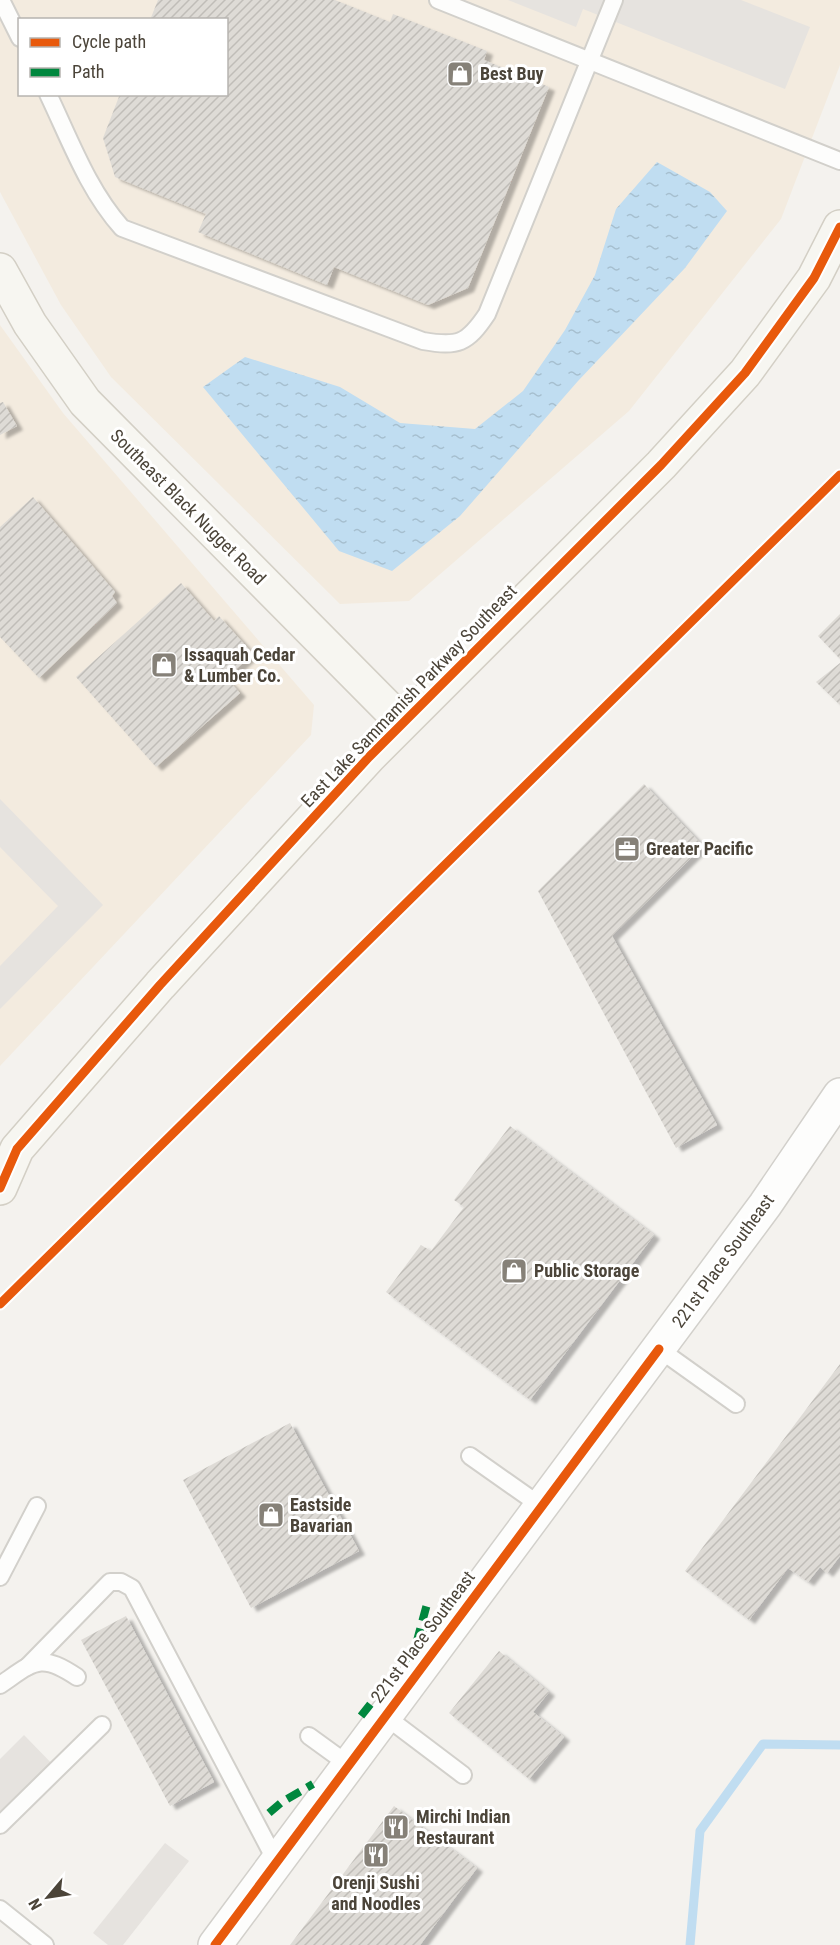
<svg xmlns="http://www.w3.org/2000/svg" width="840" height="1945" viewBox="0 0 840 1945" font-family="'Roboto Condensed',sans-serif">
<defs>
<pattern id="water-ripples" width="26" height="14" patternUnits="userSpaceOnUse" patternTransform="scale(1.5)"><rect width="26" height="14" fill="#c0ddf1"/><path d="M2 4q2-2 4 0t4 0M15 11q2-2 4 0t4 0" fill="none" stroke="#a6bfcf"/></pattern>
<pattern id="building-hatch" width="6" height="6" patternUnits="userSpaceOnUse" patternTransform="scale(1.5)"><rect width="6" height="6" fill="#dedbd6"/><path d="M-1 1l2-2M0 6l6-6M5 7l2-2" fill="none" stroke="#c0bdb8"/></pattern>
<filter id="shadow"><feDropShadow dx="6" dy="4" stdDeviation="1.5" flood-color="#0004"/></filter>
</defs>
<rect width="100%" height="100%" fill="#f4f2ee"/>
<g fill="#f3ebdf" fill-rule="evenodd">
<path d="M0,0H840V65L781,219L629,411L409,601L340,604L111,377L61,305L0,192ZM20,20H226V94H20Z"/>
<path d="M0,325L63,413L314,705L311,735L0,1066Z"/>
</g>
<g fill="#e6e3df">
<path d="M508,0H741L810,27L785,89L583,9L576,27Z"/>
<path d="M0,799L103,905L0,1009V966L58,906L0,847Z"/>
<path d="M24,1735L57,1769L0,1825V1759Z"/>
<path d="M165,1843L189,1861L123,1945H108L93,1933Z"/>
</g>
<path fill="url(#water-ripples)" d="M657,162L710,192L727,211L685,268L578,381L460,516L392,571L339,551L203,387L245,357L340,387L400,423L475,429L523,391L565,330L595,275L616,209Z"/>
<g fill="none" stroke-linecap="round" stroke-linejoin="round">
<path stroke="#c0ddf1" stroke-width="9" d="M690,1945L700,1831L763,1744L840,1745"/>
</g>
<g fill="url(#building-hatch)" filter="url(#shadow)">
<path d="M158,0H335L390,22L393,14L487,51L484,60L549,87L468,288L428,305L334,267L327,285L198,232L206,214L115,177L103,138L120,94H226V20H150Z"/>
<path d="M3,402L17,426L0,435V403Z"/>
<path d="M33,497L115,592L112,596L117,603L39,678L0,637V527Z"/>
<path d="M181,583L214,621L219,616L253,654L226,678L240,693L156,767L76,677Z"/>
<path d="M840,614V659L818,636Z"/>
<path d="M840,663V705L816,682Z"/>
<path d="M644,784L703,846L612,936L717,1125L676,1148L538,891Z"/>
<path d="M510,1126L654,1235L530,1400L386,1292L421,1245L431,1251L464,1207L454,1200Z"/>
<path d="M840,1364V1556L827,1573L820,1567L808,1582L788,1568L749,1620L685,1571Z"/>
<path d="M290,1423L359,1551L251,1608L183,1480Z"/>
<path d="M126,1616L214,1782L170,1806L81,1640Z"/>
<path d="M499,1651L549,1692L533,1712L564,1737L529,1779L449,1713Z"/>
<path d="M394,1806L477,1868L420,1945H290Z"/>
</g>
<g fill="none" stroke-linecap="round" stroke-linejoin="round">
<defs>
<g id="lane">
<path d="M1,0L20,38"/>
<path d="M438,0L840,161"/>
<path d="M48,94C70,140 88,190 122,228L423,341C458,347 467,344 487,314L614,0"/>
<path d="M659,1349L736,1404"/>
<path d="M470,1456L541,1506"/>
<path d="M0,1577L37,1506"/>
<path d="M27,1667L110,1582H121L132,1588L277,1863"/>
<path d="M0,1685C34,1662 40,1652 77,1677"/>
<path d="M385,1716L463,1775"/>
<path d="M309,1736L349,1765"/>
<path d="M0,1825L102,1725"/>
<path d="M0,1909L45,1945"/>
</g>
<path id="street" d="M215,1945L765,1205L840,1095"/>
<g id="secondary">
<path d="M0,270L30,324L85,402L402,722"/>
<path d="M0,1188L17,1149L160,985L369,757L661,465L745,373L814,278L840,227"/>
</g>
</defs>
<use href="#lane" stroke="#d2d0cb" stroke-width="20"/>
<use href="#street" stroke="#d2d0cb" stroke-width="36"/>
<use href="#secondary" stroke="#d3cfc5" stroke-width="36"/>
<use href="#lane" stroke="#fdfdfc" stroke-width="16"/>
<use href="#street" stroke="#fdfdfc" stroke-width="33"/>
<use href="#secondary" stroke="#f7f6f1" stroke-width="33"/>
<g stroke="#00873e" stroke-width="8" stroke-dasharray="15 8" stroke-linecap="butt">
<path d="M361,1716L415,1648L427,1604"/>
<path d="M269,1813L282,1802L313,1784"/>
</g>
<defs>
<g id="cycleway">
<path d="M0,1188L17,1149L160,985L369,757L661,465L745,373L814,278L840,227"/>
<path d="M0,1304L840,475"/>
<path d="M215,1945L659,1349"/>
</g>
</defs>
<use href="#cycleway" stroke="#fff" stroke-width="13"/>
<use href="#cycleway" stroke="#e8590c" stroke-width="9"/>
</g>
<defs>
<symbol id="shop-square" viewBox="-11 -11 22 22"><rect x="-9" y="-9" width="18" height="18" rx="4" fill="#868178" stroke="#fff"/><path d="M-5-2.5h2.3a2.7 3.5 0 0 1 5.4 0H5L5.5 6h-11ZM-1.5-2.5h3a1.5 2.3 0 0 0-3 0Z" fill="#fff"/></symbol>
<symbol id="office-square" viewBox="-11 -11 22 22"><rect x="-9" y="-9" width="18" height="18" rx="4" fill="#868178" stroke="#fff"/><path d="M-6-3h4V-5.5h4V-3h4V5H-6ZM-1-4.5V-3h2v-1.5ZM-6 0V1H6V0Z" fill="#fff"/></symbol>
<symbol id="restaurant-square" viewBox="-11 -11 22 22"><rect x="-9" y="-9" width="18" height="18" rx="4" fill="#868178" stroke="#fff"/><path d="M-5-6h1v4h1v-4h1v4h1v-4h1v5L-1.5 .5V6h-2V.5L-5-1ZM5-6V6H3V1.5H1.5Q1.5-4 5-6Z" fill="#fff"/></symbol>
</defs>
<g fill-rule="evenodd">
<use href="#shop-square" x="445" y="59" width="30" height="30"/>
<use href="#shop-square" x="149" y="650" width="30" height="30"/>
<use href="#office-square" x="612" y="834" width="30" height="30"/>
<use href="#shop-square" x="499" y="1256" width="30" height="30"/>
<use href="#shop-square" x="256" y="1500" width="30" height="30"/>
<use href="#restaurant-square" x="381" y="1812" width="30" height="30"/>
<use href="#restaurant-square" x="361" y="1840" width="30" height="30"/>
</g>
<g text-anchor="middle" stroke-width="6" stroke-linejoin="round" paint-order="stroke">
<g font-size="18" font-weight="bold" fill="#4b4439" stroke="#fff" text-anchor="start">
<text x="480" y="80">Best Buy</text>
<text x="184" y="661">Issaquah Cedar<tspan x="184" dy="21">&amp; Lumber Co.</tspan></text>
<text x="646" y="855">Greater Pacific</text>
<text x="534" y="1277">Public Storage</text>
<text x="290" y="1511">Eastside<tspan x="290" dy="21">Bavarian</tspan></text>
<text x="416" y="1823">Mirchi Indian<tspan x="416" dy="21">Restaurant</tspan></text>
<text x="376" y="1889" text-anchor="middle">Orenji Sushi<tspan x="376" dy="21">and Noodles</tspan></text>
</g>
<g font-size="18" fill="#4b4439" stroke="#fff">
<text transform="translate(188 507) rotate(45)" y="6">Southeast Black Nugget Road</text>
<text transform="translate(409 696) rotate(-46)" y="6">East Lake Sammamish Parkway Southeast</text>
<text transform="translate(723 1261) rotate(-54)" y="6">221st Place Southeast</text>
<text transform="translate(423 1637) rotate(-53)" y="6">221st Place Southeast</text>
</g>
</g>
<rect x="18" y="18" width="210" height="78" fill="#ffffff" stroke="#b7b4b0" stroke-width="1.5"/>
<rect x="30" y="38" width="30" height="9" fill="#e8590c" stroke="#b7b4b0" stroke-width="1.5"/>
<text x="72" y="48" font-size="18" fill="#4b4439">Cycle path</text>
<rect x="30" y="68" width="30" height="9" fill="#00873e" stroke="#b7b4b0" stroke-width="1.5"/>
<text x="72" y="78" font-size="18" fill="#4b4439">Path</text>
<g transform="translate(48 1897) rotate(241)" stroke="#ffffff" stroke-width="4.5" paint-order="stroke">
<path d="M0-4.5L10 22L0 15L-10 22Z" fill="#4b4439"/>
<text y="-9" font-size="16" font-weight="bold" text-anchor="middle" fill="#4b4439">N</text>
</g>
</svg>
